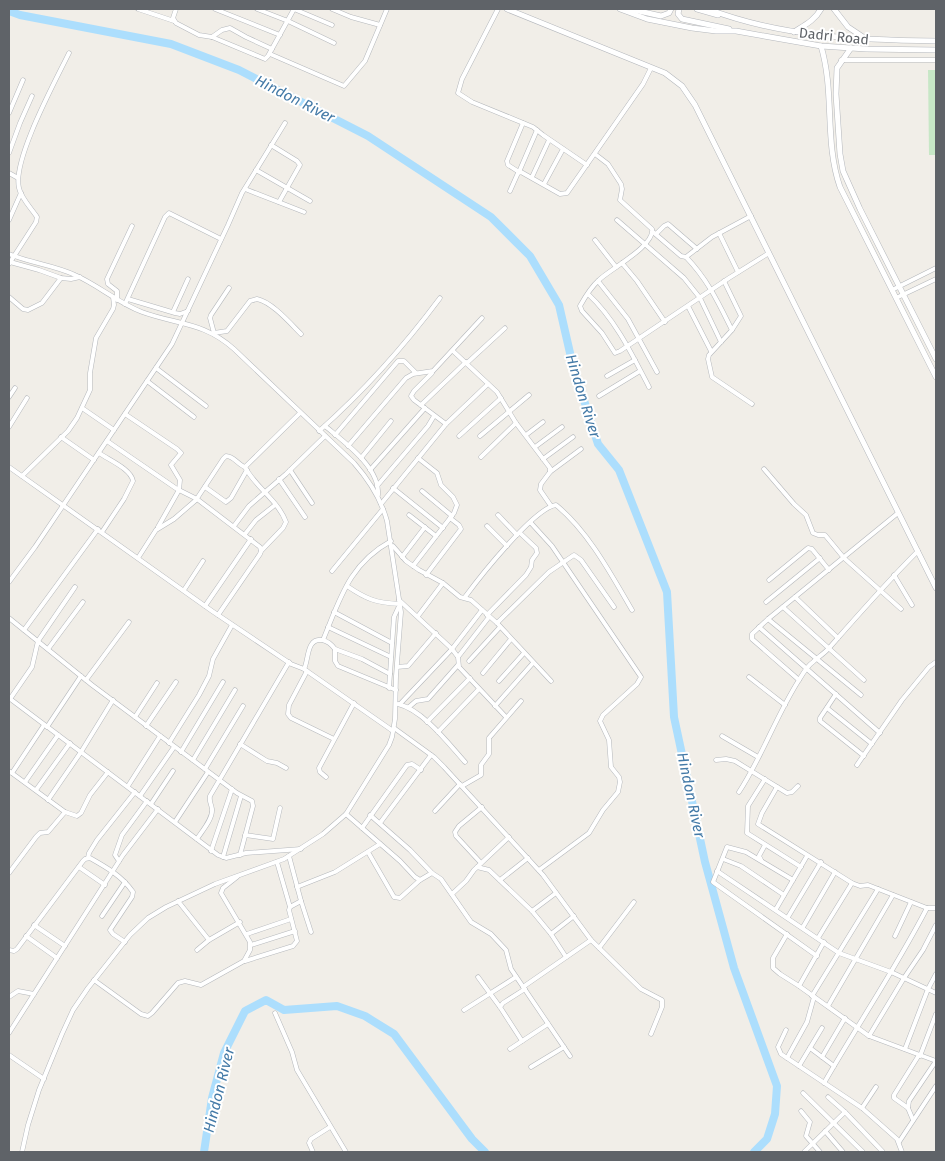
<svg xmlns="http://www.w3.org/2000/svg" width="945" height="1161" viewBox="0 0 945 1161" font-family="'Fira Sans',sans-serif">
<rect width="100%" height="100%" fill="#f1eee8"/>
<path fill="#c7e7c6" d="M928,70H936V155H929Z"/>
<g fill="none" stroke-linecap="round" stroke-linejoin="round">
<g stroke="#acdefd" stroke-width="8">
<path d="M9,11L20,15L171,44L239,70L368,136L491,217L530,256L559,305L573,366L598,444L619,470L667,592L674,717L705,862L734,968L777,1086L775,1114L767,1139L754,1152"/>
<path d="M204,1152L212,1098L224,1053L245,1011L266,1000L284,1010L337,1006L365,1016L394,1034L472,1139L485,1152"/>
</g>
<defs>
<g id="street">
<path d="M138,9L174,21"/>
<path d="M176,9L173,18L176,23L199,35L212,37L265,59L268,56L294,9"/>
<path d="M215,9L280,35"/>
<path d="M257,9L288,21L334,43"/>
<path d="M294,9L332,25"/>
<path d="M332,9L351,17L380,25"/>
<path d="M498,9L462,79L458,93L472,102L533,127L543,135L587,165"/>
<path d="M212,37L222,30L230,28L246,37L272,49"/>
<path d="M270,54L344,86L365,61L387,9"/>
<path d="M841,60H936"/>
<path d="M9,113L23,80"/>
<path d="M523,123L507,161L508,165L519,172L537,130"/>
<path d="M271,145L297,161L300,165L279,202"/>
<path d="M9,153L20,123L32,96"/>
<path d="M595,154L608,164L621,184L622,189L620,200L652,229C655,246 610,269 599,280C591,287 585,297 580,306L582,311L602,333L615,353L620,351L729,278L769,253"/>
<path d="M256,170L310,201"/>
<path d="M9,173L18,178"/>
<path d="M532,177L549,140"/>
<path d="M544,184L563,149"/>
<path d="M245,189L304,212"/>
<path d="M510,191L518,173L521,172L560,194L567,193L643,84L651,68"/>
<path d="M9,220L21,193"/>
<path d="M617,220L684,278L700,298L721,342"/>
<path d="M653,232L681,256L686,257L712,237L751,216"/>
<path d="M719,233L738,272"/>
<path d="M656,234L664,226L668,224L697,249"/>
<path d="M595,240L616,267"/>
<path d="M9,254C30,263 54,265 75,275C98,285 118,303 142,312C178,325 204,322 234,349L354,463C369,480 381,499 387,521L401,612L396,676L395,719L392,737L389,745L346,814L323,834L284,859L215,884L166,907L148,918L130,935L88,988L73,1010L62,1034L39,1090L28,1125L22,1152"/>
<path d="M686,257C708,280 718,302 732,330"/>
<path d="M10,262L39,270L61,278L71,279L80,277"/>
<path d="M622,263L637,281L665,322"/>
<path d="M9,264L36,222L37,217C31,208 21,198 19,188C12,160 56,80 69,53"/>
<path d="M598,281L628,319L657,372"/>
<path d="M724,281L741,316L732,330L709,355L708,359L712,377L752,404"/>
<path d="M229,288L211,315L210,318L214,333L227,331L250,301L257,299C272,302 290,323 301,334"/>
<path d="M892,290L936,268"/>
<path d="M588,294C615,319 632,354 649,387"/>
<path d="M9,297L23,309L28,310L42,303L61,278"/>
<path d="M896,298L936,279"/>
<path d="M128,299L175,313L180,314L188,311"/>
<path d="M117,300V291L108,284L107,279L132,226"/>
<path d="M125,304L165,217L169,213L221,239"/>
<path d="M688,306L711,351"/>
<path d="M173,312L188,279"/>
<path d="M453,351L497,392L516,423L550,468V472L541,484L540,490L551,506"/>
<path d="M467,363L505,328"/>
<path d="M156,368L206,406"/>
<path d="M432,373L414,391L411,396L414,400L446,424"/>
<path d="M607,376L635,360"/>
<path d="M147,381L194,417"/>
<path d="M599,396L640,371"/>
<path d="M9,397L15,388"/>
<path d="M421,405L466,362"/>
<path d="M82,408L114,430"/>
<path d="M125,414L177,449L181,453L171,465L180,480L179,490L158,527"/>
<path d="M325,426C344,442 380,467 378,495"/>
<path d="M9,427L27,398"/>
<path d="M319,431C363,392 405,345 440,298"/>
<path d="M335,435L398,361H404L416,373"/>
<path d="M526,435L543,422"/>
<path d="M459,436L501,398"/>
<path d="M480,436L529,395"/>
<path d="M61,437L94,460"/>
<path d="M107,441L177,489L197,499L260,547L261,551L260,554L218,615"/>
<path d="M348,446L406,378L413,374L433,371L482,318"/>
<path d="M535,447L562,427"/>
<path d="M99,453C109,460 131,469 133,481L124,499L102,532"/>
<path d="M481,457L516,423"/>
<path d="M361,458L391,421"/>
<path d="M543,459L573,437"/>
<path d="M9,467L212,611L291,664L304,669C309,660 306,638 322,640C328,641 332,645 335,649V661L338,666L396,690"/>
<path d="M245,467C255,487 278,500 286,522L283,528L261,551"/>
<path d="M764,469L794,504L806,515L813,533L818,535H825L844,558L901,609"/>
<path d="M290,470L312,503"/>
<path d="M370,470L425,408"/>
<path d="M550,472L581,449"/>
<path d="M22,476L68,431L77,418L90,390V373L96,338L113,309L114,305L113,297"/>
<path d="M279,479L305,517"/>
<path d="M377,486L428,426L434,416"/>
<path d="M205,487L226,502L231,498L247,470"/>
<path d="M393,488L443,528"/>
<path d="M422,491L452,516"/>
<path d="M381,504L446,424L488,384"/>
<path d="M409,515L436,536"/>
<path d="M498,515L517,535"/>
<path d="M531,523L552,546L641,677L637,684L603,715L600,721L609,740L611,767L619,777L620,782L618,792L603,810L589,833L539,870"/>
<path d="M234,526L249,506L286,474L325,436"/>
<path d="M487,526L507,546"/>
<path d="M245,534L256,520L275,505"/>
<path d="M393,546L406,561L419,570L443,583L460,597L471,600L497,623L551,681"/>
<path d="M402,557L425,527"/>
<path d="M138,558L156,530L174,519L196,500L223,459L226,456C234,456 238,465 245,467L300,413"/>
<path d="M413,566L454,513L457,505L453,497L441,485L437,473L418,458"/>
<path d="M332,571L383,509"/>
<path d="M426,575L461,529L459,525L450,518"/>
<path d="M894,575L912,605"/>
<path d="M769,580L808,548L812,549L829,570"/>
<path d="M9,582L35,547L172,344L228,225L242,193L285,123"/>
<path d="M347,586C366,599 376,603 400,604L394,617L389,688"/>
<path d="M184,590L203,561"/>
<path d="M465,597C479,578 534,508 556,505C588,531 611,574 632,610"/>
<path d="M795,597L838,638"/>
<path d="M399,600L452,649L458,657L459,667L506,717"/>
<path d="M766,602L820,558"/>
<path d="M205,606L251,539"/>
<path d="M783,607L864,680"/>
<path d="M334,612L392,643"/>
<path d="M487,615L526,575L531,567L532,560L537,553L536,548L520,533"/>
<path d="M418,616L443,583"/>
<path d="M9,618L92,685L237,793L252,801L253,806L240,855"/>
<path d="M768,619L861,695"/>
<path d="M497,623L549,572L574,555L581,560L614,607"/>
<path d="M328,627L391,657"/>
<path d="M759,627L880,733"/>
<path d="M24,630L98,529"/>
<path d="M323,640C340,599 349,564 391,541"/>
<path d="M48,649L83,602"/>
<path d="M335,649L362,659L390,674"/>
<path d="M458,657L489,617"/>
<path d="M469,661L500,627"/>
<path d="M397,667L408,666L436,633"/>
<path d="M304,669L393,731"/>
<path d="M307,671L289,705L288,714L291,718L334,739"/>
<path d="M483,673L511,639"/>
<path d="M749,677L785,705"/>
<path d="M86,680L129,622"/>
<path d="M799,680L752,639V634L768,619L898,513"/>
<path d="M499,681L524,653"/>
<path d="M836,694L820,718V721L864,756"/>
<path d="M9,698L218,855L226,858L246,853L301,849"/>
<path d="M10,699L32,667L38,641L75,587"/>
<path d="M398,704C423,710 448,743 465,762"/>
<path d="M400,704L452,649L482,610"/>
<path d="M495,706L533,663"/>
<path d="M409,707L416,701L428,699L458,665"/>
<path d="M827,708L872,744"/>
<path d="M135,717L157,683"/>
<path d="M427,722L470,678"/>
<path d="M146,726L176,682"/>
<path d="M47,727L81,676"/>
<path d="M394,728L434,757L444,767L543,875L591,940L641,989L662,1000V1007L651,1034"/>
<path d="M438,732L479,689"/>
<path d="M722,736L758,757"/>
<path d="M169,743L199,695L209,676L213,659L232,625"/>
<path d="M240,744L267,761L277,763L286,768"/>
<path d="M181,752L223,682"/>
<path d="M193,760L235,690"/>
<path d="M716,760L726,759L735,761L787,793L792,792L798,786"/>
<path d="M857,765L902,700L929,667L936,662"/>
<path d="M205,769L243,706"/>
<path d="M9,771L65,812L77,816L81,813L90,795L108,772"/>
<path d="M12,773L44,725"/>
<path d="M326,777L320,772L319,768L354,703"/>
<path d="M765,779L748,806L747,833L801,867"/>
<path d="M25,782L58,735"/>
<path d="M128,786L160,736"/>
<path d="M462,786L481,775V765L489,754V738L521,701"/>
<path d="M777,787L762,813L758,824L852,883"/>
<path d="M36,790L70,743"/>
<path d="M739,792C762,757 776,716 799,680C802,675 807,666 813,662C818,657 824,654 830,647C858,615 887,582 918,551"/>
<path d="M140,796L174,747"/>
<path d="M48,800L81,752L113,700"/>
<path d="M151,804L173,771"/>
<path d="M435,811L460,784"/>
<path d="M346,814L400,861L415,877L420,880L432,873L441,879L471,922L491,934L506,950L511,969L570,1056"/>
<path d="M370,815L410,850L432,873"/>
<path d="M175,822L208,772"/>
<path d="M380,823L431,755"/>
<path d="M362,828L407,765L412,764L421,770"/>
<path d="M245,835L273,839L280,808"/>
<path d="M197,839C202,831 213,819 212,809C211,803 209,802 210,796L289,662"/>
<path d="M211,851L232,789"/>
<path d="M368,852L394,897L400,898L420,880"/>
<path d="M223,857L241,796"/>
<path d="M88,858L89,853L97,840L135,792"/>
<path d="M723,859L741,866L784,895"/>
<path d="M761,860L759,856L765,845"/>
<path d="M119,861L115,855L122,835L147,801"/>
<path d="M277,862L290,907"/>
<path d="M481,863L456,836L455,832L459,826L482,807"/>
<path d="M79,867L105,885"/>
<path d="M477,867L489,870L532,911L551,934L566,957"/>
<path d="M717,871L839,953L891,972L936,993"/>
<path d="M9,873L36,837L40,833L48,832L65,812"/>
<path d="M500,880L528,858"/>
<path d="M793,880L746,852L727,847L713,882L817,956"/>
<path d="M297,887L335,872L380,844"/>
<path d="M452,894L466,881L474,870L509,837"/>
<path d="M178,901L209,940"/>
<path d="M301,901L311,932"/>
<path d="M776,909L807,856"/>
<path d="M532,911L556,893"/>
<path d="M102,916L125,882"/>
<path d="M788,917L821,862"/>
<path d="M34,925L65,946"/>
<path d="M803,927L835,872"/>
<path d="M247,934L291,919"/>
<path d="M551,934L574,916"/>
<path d="M787,934L773,958V968L780,974L799,986"/>
<path d="M26,936L57,958"/>
<path d="M895,936L911,902"/>
<path d="M818,938L852,883L860,886L868,885L927,908H936"/>
<path d="M824,942L799,986L869,1036L936,1061"/>
<path d="M251,945L295,931"/>
<path d="M599,948L634,902"/>
<path d="M9,950L14,951L17,949L83,861L85,859L90,858C106,867 122,876 133,892L132,897L110,930L113,934L125,942"/>
<path d="M197,950L209,940L240,922"/>
<path d="M245,961L293,946L297,941L289,910L290,907L301,901L289,856"/>
<path d="M478,977L500,1007"/>
<path d="M94,980L141,1014L148,1016L152,1013L178,983L185,981L201,985L244,961L250,950V942L221,893L223,888L237,877"/>
<path d="M523,987L591,940"/>
<path d="M812,996L878,889"/>
<path d="M9,997L18,991L34,994"/>
<path d="M828,1006L893,895"/>
<path d="M464,1010L516,977"/>
<path d="M275,1013L292,1052L297,1070L346,1152"/>
<path d="M786,1030L778,1047L781,1054L862,1108L897,1139L902,1152"/>
<path d="M9,1033L123,855L158,809"/>
<path d="M869,1036L904,978L923,950L936,925"/>
<path d="M522,1041L500,1007L503,1003L525,989"/>
<path d="M810,1048L834,1066"/>
<path d="M510,1049L548,1024"/>
<path d="M905,1049L928,989L936,974"/>
<path d="M9,1055L44,1079"/>
<path d="M920,1056L936,1014"/>
<path d="M822,1057L845,1018"/>
<path d="M787,1058L807,1022L814,997"/>
<path d="M799,1066L822,1028"/>
<path d="M531,1067L564,1047"/>
<path d="M824,1083C858,1024 896,968 927,908"/>
<path d="M803,1093L863,1152"/>
<path d="M828,1097L845,1112L883,1152"/>
<path d="M862,1108L876,1087"/>
<path d="M908,1108L894,1098V1095L919,1055"/>
<path d="M801,1111L810,1122L806,1136L820,1152"/>
<path d="M913,1120L908,1108L909,1101L936,1061"/>
<path d="M825,1131L843,1152"/>
<path d="M899,1142L936,1086"/>
<path d="M313,1152L309,1143L311,1139L330,1127"/>
<path d="M804,1152L845,1112"/>
</g>
<g id="secondary">
<path d="M507,9L665,73L682,86L695,105L936,588"/>
<path d="M620,9L647,19L692,28L716,31H736L821,46L866,49L936,50"/>
<path d="M630,9L661,16L669,13L671,9"/>
<path d="M679,9L678,14L682,19L729,29"/>
<path d="M697,9L718,15"/>
<path d="M708,9C781,37 859,40 936,41"/>
<path d="M834,9L848,27L866,39"/>
<path d="M794,32C805,25 815,20 821,9"/>
<path d="M821,46C835,93 824,141 840,187L936,377"/>
<path d="M851,48L837,68L836,94L840,154L843,171L860,209L936,359"/>
</g>
</defs>
<use href="#street" stroke="#b5b8bc" stroke-width="5"/>
<use href="#secondary" stroke="#b4b7bc" stroke-width="6"/>
<use href="#street" stroke="#fff" stroke-width="4"/>
<use href="#secondary" stroke="#fff" stroke-width="5"/>
</g>
<g text-anchor="middle" stroke-width="4" stroke-linejoin="round" paint-order="stroke">
<g font-size="14" fill="#5f6368" stroke="#fff">
<text transform="translate(834 36) rotate(6)" y="5">Dadri Road</text>
</g>
<g font-size="15" font-style="italic" fill="#447aa7" stroke="#fff">
<text transform="translate(295 99) rotate(27)" y="5">Hindon River</text>
<text transform="translate(583 396) rotate(73)" y="5">Hindon River</text>
<text transform="translate(691 795) rotate(78)" y="5">Hindon River</text>
<text transform="translate(219 1090) rotate(-76)" y="5">Hindon River</text>
</g>
</g>
<rect width="945" height="1161" fill="none" stroke="#5f6368" stroke-width="20"/>
</svg>
